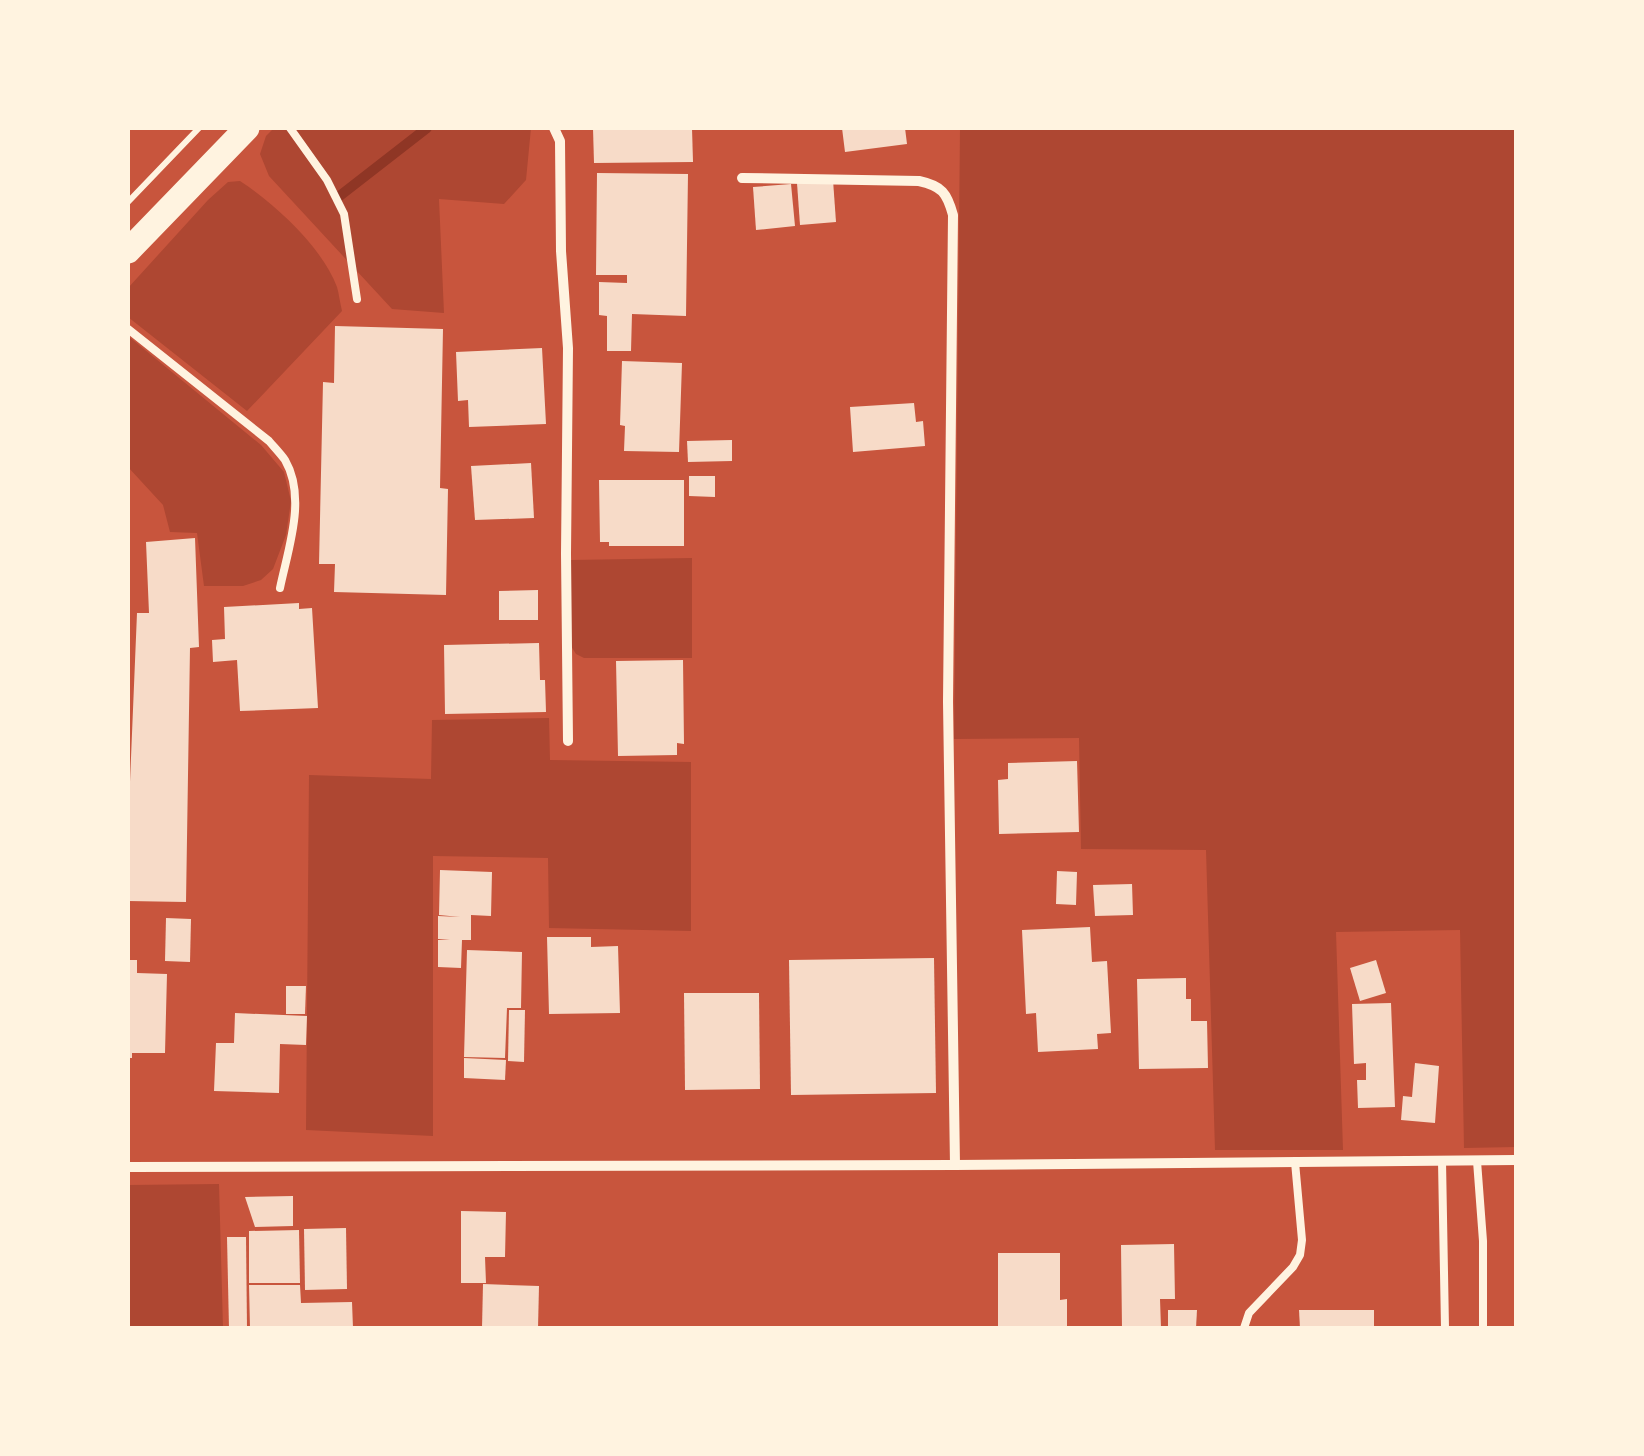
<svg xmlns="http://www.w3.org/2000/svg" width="1644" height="1456" viewBox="0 0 1644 1456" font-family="'Noto Serif',serif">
<rect width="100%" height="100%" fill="#c8553d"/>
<g fill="#ae4732">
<path d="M274,128H531L526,180L504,204L439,199L444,313L392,309L269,176L260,154L266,136Z"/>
<path d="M960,128H1516V1147L1464,1148L1460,930L1336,932L1343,1150H1215L1206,850L1081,849L1079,738L954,739Z"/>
<path d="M240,181C275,204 322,247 337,287C339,294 340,303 342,311L247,411L128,317V288L208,200L228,182Z"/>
<path d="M128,336L261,445L284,472L291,501L286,535L273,569L261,580L243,586H204L197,533L170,532L163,505L128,467Z"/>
<path d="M692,558V658H584L576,654L571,646V560Z"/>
<path d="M549,718L550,760L691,762V931L549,928L548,858L433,856V1136L306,1130L309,775L431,779L432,720Z"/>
<path d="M219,1184L223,1328H128V1185Z"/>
</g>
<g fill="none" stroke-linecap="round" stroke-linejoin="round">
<path stroke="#8f3625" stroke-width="10" d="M337,198L427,128"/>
</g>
<g fill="#f7dbc8">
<path d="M593,128H692L693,162L594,163Z"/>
<path d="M842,128H905L907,144L845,152Z"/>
<path d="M597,173L688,174L686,316L632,314L631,351H607V316L599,315V282L627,283V275H596Z"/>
<path d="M833,180L836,222L800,225L797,183Z"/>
<path d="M791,184L795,226L756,230L753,187Z"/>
<path d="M335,326L443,329L440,488L448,489L446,595L334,592L335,564H319L323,382L334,383Z"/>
<path d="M542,348L546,424L469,427L468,400L458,401L456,352Z"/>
<path d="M622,361L682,363L679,452L624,451L625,426L620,425Z"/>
<path d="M914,403L916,422L923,421L925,446L853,452L850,407Z"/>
<path d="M732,440V461L688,462L687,441Z"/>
<path d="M531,463L534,518L475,520L471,466Z"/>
<path d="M689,476H715V497L689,496Z"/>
<path d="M599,480H684V546H609V542H600Z"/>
<path d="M195,538L199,647L190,648L186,902L128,901V830L137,613H149L146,542Z"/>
<path d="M538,590V620H499V591Z"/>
<path d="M299,603V609L312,608L318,708L240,711L237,660L213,662L212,640L225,639L224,607Z"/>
<path d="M539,643L540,680H545L546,712L445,714L444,645Z"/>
<path d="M683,660L684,744L677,743V755L618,756L616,661Z"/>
<path d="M1077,761L1079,832L999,834L998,780L1008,779V763Z"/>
<path d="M440,870L492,872L491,916L471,915V940H462L461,968L438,967V940L450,939H438V916L460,917L439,915Z"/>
<path d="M1057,871L1077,872L1076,905L1056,904Z"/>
<path d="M1132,884L1133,915L1095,916L1093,885Z"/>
<path d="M166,918L191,919L190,962L165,961Z"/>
<path d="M1090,927L1092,962L1107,961L1111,1033L1097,1034L1098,1049L1038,1052L1036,1013L1026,1014L1022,930Z"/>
<path d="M547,937H591V947L618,946L620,1013L549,1014Z"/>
<path d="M467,950L522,952L521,1008H507L505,1058L464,1057Z"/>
<path d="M934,958L936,1093L791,1095L789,960Z"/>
<path d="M128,960H137V973L167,974L165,1053H132V1058H128Z"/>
<path d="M1376,960L1386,993L1360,1001L1350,968Z"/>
<path d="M1186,978V999H1191V1021H1207L1208,1068L1139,1069L1137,979Z"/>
<path d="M286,986H306L305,1014H286Z"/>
<path d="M684,993H759L760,1089L685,1090Z"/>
<path d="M1391,1003L1395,1107L1358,1108L1357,1080H1366V1063L1354,1064L1352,1004Z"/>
<path d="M509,1010H525L524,1062L508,1061Z"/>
<path d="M235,1013L307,1016L306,1045L280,1044L279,1093L214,1091L216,1043H234Z"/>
<path d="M464,1058L506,1060L505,1080L464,1078Z"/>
<path d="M1415,1063L1439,1066L1435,1123L1401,1120L1403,1096L1412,1097Z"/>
<path d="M293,1196V1226L255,1227L245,1197Z"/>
<path d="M461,1211L506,1212L505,1257H485L486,1283H461Z"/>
<path d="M346,1228L347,1289L305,1290L304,1229Z"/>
<path d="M299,1230L300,1283H249V1231Z"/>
<path d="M227,1237H246L247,1328H229Z"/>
<path d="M1174,1244L1175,1299H1160L1161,1328H1122L1121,1245Z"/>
<path d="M998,1253H1060V1300L1067,1299V1328H998Z"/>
<path d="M483,1284L539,1286L538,1328H482Z"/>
<path d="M249,1285H300L301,1303L352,1302L353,1328H250Z"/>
<path d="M1168,1310H1197L1196,1328H1168Z"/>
<path d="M1299,1310H1374V1328H1300Z"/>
</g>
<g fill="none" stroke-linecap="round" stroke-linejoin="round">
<path stroke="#fff3e0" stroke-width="6" d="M128,202L199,128"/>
<g stroke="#fff3e0" stroke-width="8">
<path d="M290,128L327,180L344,214L357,299"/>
<path d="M128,329L269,441C274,447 280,453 285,460C307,498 288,549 280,588"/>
<path d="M1442,1161L1445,1328"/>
<path d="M1477,1161L1483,1241V1328"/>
<path d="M1244,1328L1249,1313L1293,1267L1300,1255L1302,1240L1295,1162"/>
</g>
<g stroke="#fff3e0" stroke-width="10">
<path d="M554,128L560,141L561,251L568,348L566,554L568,741"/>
<path d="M742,178L919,181C942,186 947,193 953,215L948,702L955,1165"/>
<path d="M128,1167L955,1165L1516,1160"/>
</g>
<path stroke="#fff3e0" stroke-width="25" d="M128,251L247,128"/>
</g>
<rect width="1644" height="1456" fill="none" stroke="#fff3e0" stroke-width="260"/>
</svg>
